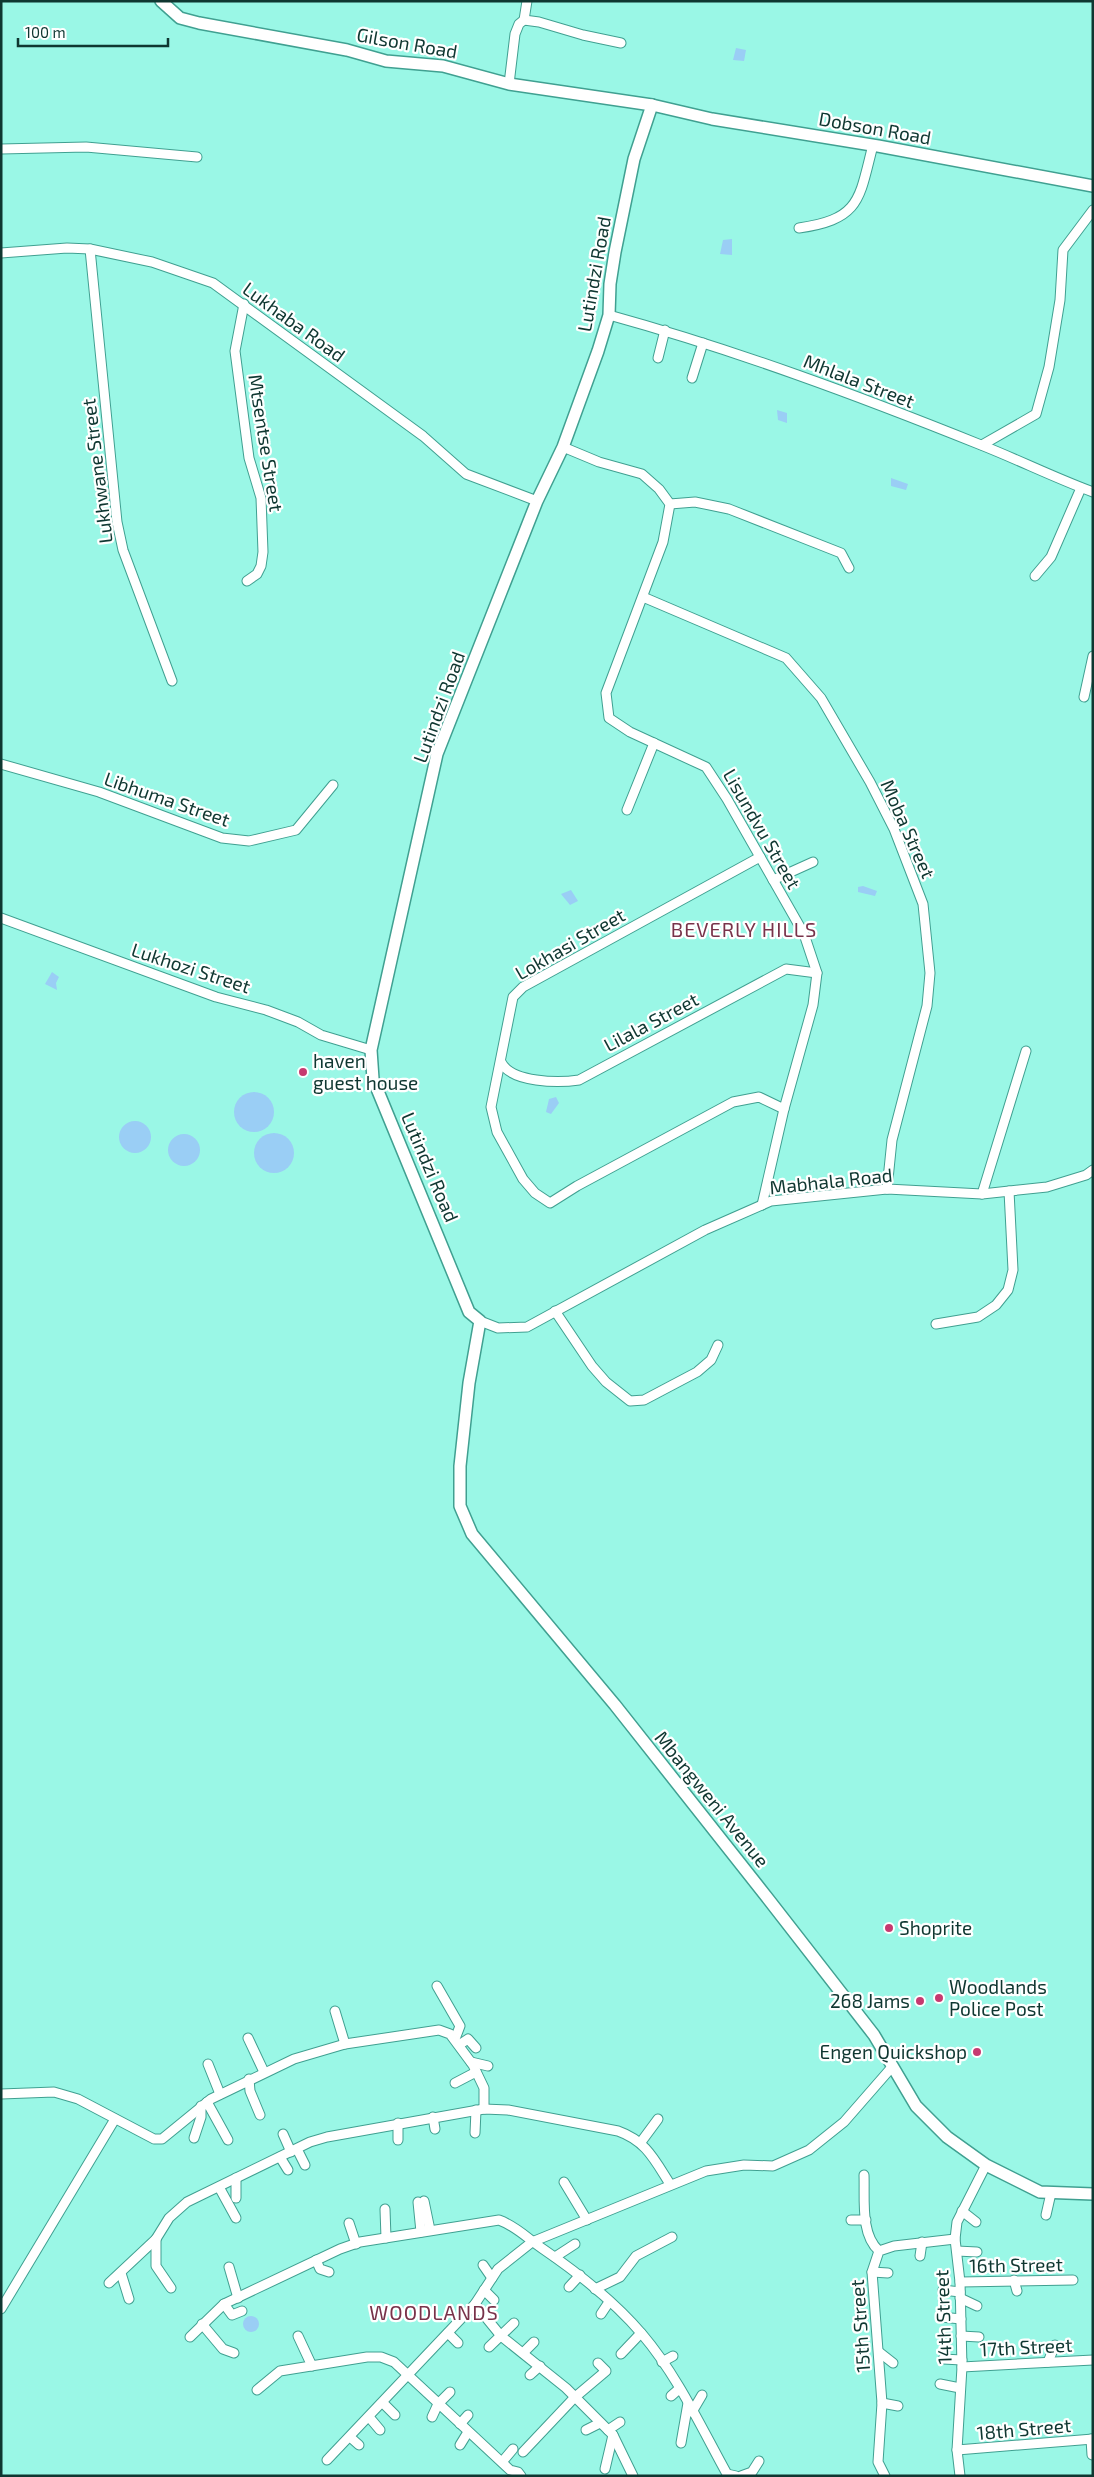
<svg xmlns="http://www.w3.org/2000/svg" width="1094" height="2477" viewBox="0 0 1094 2477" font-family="'Exo 2',sans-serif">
<rect width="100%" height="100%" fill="#9af7e6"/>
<g fill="#9acef5">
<path d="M736,48L746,50L744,61L733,60Z"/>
<path d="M732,239V255L720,254L723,240Z"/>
<path d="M777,410L787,413V423L778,420Z"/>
<path d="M891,478L908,484L906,490L891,486Z"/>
<path d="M863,886L877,891L875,896L858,892V887Z"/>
<path d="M571,890L578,901L570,905L561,894Z"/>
<path d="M52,972L59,977L56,983L57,990L45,984Z"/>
<circle cx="254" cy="1112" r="20"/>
<path d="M556,1097L559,1103L551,1114L546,1112L549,1099Z"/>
<circle cx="135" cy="1137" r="16"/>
<circle cx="274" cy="1153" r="20"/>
<circle cx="184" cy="1150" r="16"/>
<circle cx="251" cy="2324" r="8"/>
</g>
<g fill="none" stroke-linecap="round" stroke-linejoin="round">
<defs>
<g id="minor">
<path d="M524,20L527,1"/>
<path d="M509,84L515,34L519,24L524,20L539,22L583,35L621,43"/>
<path d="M1,149L86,147L197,157"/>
<path d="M799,228C861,219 859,199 873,145"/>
<path d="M90,249L117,522L123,550L172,681"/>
<path d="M1,253L67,248L90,249L152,262L213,283L423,436L466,474L537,501"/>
<path d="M244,304L235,351L249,458L261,498L263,552L261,566L257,574L247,581"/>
<path d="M609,315C736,350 859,396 981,445C1019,460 1055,478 1093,492"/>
<path d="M658,358L665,330"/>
<path d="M692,378L703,343"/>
<path d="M982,445L1036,414L1049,367L1060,300L1063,250L1093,210"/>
<path d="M563,447L599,462L642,474L659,489L670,504L663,542L606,693L609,718L630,732L706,767L727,799L804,934L817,973L813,1005L784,1109L762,1205"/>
<path d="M670,504L695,502L729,509L841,553L849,568"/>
<path d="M1035,576L1051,557L1081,488"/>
<path d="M643,597L786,658L821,698L870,782L894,829L923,904L930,973L927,1006L892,1140L887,1189"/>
<path d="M1084,697L1093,656"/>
<path d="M1,764L99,792L222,838L249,841L296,830L333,785"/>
<path d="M627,810L654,743"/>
<path d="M760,857L523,987L513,997L491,1107L497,1132L523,1179L535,1193L550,1203L577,1186L733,1102L759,1097L784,1109"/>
<path d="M773,880L813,862"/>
<path d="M1,918L216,997L266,1010L298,1022L321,1035L371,1050"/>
<path d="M501,1062C511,1083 559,1083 579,1080L786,969L817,973"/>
<path d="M982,1194L1026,1051"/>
<path d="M555,1311L592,1366L606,1382L630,1401L644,1400L697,1372L711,1360L718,1345"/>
<path d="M480,1321L498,1328L527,1327L705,1230L771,1201L887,1189L982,1194L1047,1187L1086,1175L1093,1170"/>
<path d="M936,1324L978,1317L996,1305L1008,1290L1013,1270L1009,1191"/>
<path d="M437,1986L460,2026L455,2039"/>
<path d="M335,2011L345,2044"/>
<path d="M248,2038L264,2072"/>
<path d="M459,2045L468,2039L476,2048"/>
<path d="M471,2062L488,2066"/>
<path d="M208,2064L220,2094"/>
<path d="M249,2079L250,2091L260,2115"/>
<path d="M455,2083L476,2072"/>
<path d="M1,2094L54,2092L78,2099L154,2139H162L211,2099L294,2059L345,2044L439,2030L450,2034L473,2065L484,2088V2109"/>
<path d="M207,2102L228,2140"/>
<path d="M433,2117L435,2129"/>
<path d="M475,2133L476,2110"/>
<path d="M283,2134L291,2152"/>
<path d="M194,2138L201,2117V2106"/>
<path d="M398,2140V2123"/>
<path d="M641,2142L658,2119"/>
<path d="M297,2149L305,2165"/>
<path d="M280,2157L288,2170"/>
<path d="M864,2175C865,2199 860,2234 879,2251"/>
<path d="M236,2178V2198"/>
<path d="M564,2182L587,2220"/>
<path d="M219,2187L236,2218"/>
<path d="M424,2201L430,2230"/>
<path d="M418,2202L421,2232"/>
<path d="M385,2209L386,2238"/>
<path d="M962,2211L976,2222"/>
<path d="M1046,2215L1051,2193"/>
<path d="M851,2220H866"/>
<path d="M349,2223L356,2244"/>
<path d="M156,2239V2266L171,2288"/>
<path d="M957,2251L977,2252"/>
<path d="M920,2256L922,2242"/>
<path d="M555,2257L575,2244"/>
<path d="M316,2260L320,2269L329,2272"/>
<path d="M483,2265L492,2278"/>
<path d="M229,2267L238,2298"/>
<path d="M872,2272L888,2273"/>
<path d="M121,2273L129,2299"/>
<path d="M1014,2280L1017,2291"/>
<path d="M960,2282L1073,2280"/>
<path d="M109,2283L156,2239L169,2218L187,2202L310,2142L327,2137L484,2109L508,2110L618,2131C646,2141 654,2159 670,2184"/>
<path d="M569,2287L580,2275"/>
<path d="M595,2289L620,2277L636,2256L672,2237"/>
<path d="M484,2290L494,2300"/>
<path d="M943,2290L960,2292"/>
<path d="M960,2298L977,2306"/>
<path d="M224,2304L232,2315L242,2311"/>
<path d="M475,2304L501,2336L566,2388L613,2435L633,2476"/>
<path d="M1,2309L115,2119"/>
<path d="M601,2314L609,2302"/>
<path d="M941,2317L961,2319"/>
<path d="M202,2324L223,2349L234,2353"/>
<path d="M448,2333L458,2343"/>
<path d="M298,2336L312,2366"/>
<path d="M961,2336L979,2337"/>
<path d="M190,2337L224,2304L340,2249L360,2242L499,2220C516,2226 528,2239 543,2249C578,2273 614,2301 642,2334C677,2375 701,2427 727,2474L736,2476"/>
<path d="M489,2347L514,2323"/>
<path d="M879,2352L893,2363"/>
<path d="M523,2353L534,2342"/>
<path d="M621,2354L641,2333"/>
<path d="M943,2359L962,2360"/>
<path d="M662,2362L673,2356"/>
<path d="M1048,2362L1055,2345"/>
<path d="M962,2367L1093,2360"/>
<path d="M530,2375L540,2366"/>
<path d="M940,2384L960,2388"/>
<path d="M257,2390L280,2371L367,2357H381L394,2362L510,2470L518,2472L521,2476"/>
<path d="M671,2396L679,2389"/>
<path d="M383,2403L395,2415"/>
<path d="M882,2403L898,2406"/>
<path d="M692,2412L702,2395"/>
<path d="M369,2417L380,2430"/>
<path d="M432,2417L438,2404L450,2392"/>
<path d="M460,2424L468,2415"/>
<path d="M586,2430L600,2423"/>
<path d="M608,2430L620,2422"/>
<path d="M350,2437L359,2445"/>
<path d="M1091,2439L1092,2455"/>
<path d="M681,2443L688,2403"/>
<path d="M460,2445L468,2432"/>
<path d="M957,2450L1093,2439"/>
<path d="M523,2452L574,2398L606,2371L598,2363"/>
<path d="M327,2460L475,2304L498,2269L532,2242L706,2171L744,2165L773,2166L809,2150L844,2122L892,2067"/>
<path d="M502,2462L513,2449"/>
<path d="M605,2469L613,2435"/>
<path d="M741,2476L752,2472L759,2461"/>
<path d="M885,2476L878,2462L882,2403L872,2272L879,2251L894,2246L955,2239"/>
<path d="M960,2476L957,2450L962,2367L960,2282L955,2239L957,2222L986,2165"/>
</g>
<g id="tertiary">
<path d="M161,1L180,18L199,23L347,50L386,61L443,66L509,84L652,105L712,119L878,146L1093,186"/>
<path d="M652,105L634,159L615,252L610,284L609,315L598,351L563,447L537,501L437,754L371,1050L373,1079L469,1312L480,1321L469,1383L460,1466V1506L472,1534L615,1705L769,1900L874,2035L916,2106L947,2137L986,2165L1040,2192L1093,2194"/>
</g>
</defs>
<use href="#minor" stroke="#40a091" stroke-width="11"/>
<use href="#tertiary" stroke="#40a091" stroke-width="14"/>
<use href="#minor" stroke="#fff" stroke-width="9"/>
<use href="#tertiary" stroke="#fff" stroke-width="11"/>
</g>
<g fill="#c63a70" stroke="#fff" stroke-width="2">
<circle cx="303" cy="1072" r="5"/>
<circle cx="889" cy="1928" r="5"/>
<circle cx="939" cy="1998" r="5"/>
<circle cx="920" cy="2001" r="5"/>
<circle cx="977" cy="2052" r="5"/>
</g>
<g text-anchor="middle" stroke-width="4.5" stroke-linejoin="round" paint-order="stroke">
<g font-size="19" fill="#0f3731" stroke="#fff">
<text transform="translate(407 43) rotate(10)" y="7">Gilson Road</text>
<text transform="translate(875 128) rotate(10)" y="7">Dobson Road</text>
<text transform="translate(594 274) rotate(-80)" y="7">Lutindzi Road</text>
<text transform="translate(294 322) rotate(36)" y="7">Lukhaba Road</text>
<text transform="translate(859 381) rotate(21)" y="7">Mhlala Street</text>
<text transform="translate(266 443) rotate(81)" y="7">Mtsentse Street</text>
<text transform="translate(97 471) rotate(-97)" y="7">Lukhwane Street</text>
<text transform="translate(439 707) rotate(-70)" y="7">Lutindzi Road</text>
<text transform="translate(167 799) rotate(19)" y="7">Libhuma Street</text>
<text transform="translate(762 829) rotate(60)" y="7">Lisundvu Street</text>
<text transform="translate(908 829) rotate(66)" y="7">Moba Street</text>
<text transform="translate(570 944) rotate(-30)" y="7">Lokhasi Street</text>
<text transform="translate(191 968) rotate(18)" y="7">Lukhozi Street</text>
<text transform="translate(651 1022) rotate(-28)" y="7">Lilala Street</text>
<text transform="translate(430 1167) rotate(67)" y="7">Lutindzi Road</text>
<text transform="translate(831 1181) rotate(-6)" y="7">Mabhala Road</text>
<text transform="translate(712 1799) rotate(51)" y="7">Mbangweni Avenue</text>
<text transform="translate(1016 2265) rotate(-1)" y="7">16th Street</text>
<text transform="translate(943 2317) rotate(-92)" y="7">14th Street</text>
<text transform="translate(860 2326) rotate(-94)" y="7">15th Street</text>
<text transform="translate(1026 2347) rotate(-3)" y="7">17th Street</text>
<text transform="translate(1024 2429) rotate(-5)" y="7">18th Street</text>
</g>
<g font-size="19" fill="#0f3731" stroke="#fff" text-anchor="start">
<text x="313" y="1068">haven<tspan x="313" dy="22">guest house</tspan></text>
<text x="899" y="1935">Shoprite</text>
<text x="949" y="1994">Woodlands<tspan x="949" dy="22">Police Post</tspan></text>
<text x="910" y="2008" text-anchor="end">268 Jams</text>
<text x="967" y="2059" text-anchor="end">Engen Quickshop</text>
</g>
<g font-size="20" letter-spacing="1" fill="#78334a" stroke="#fff">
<text x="744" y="937">BEVERLY HILLS</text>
<text x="434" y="2320">WOODLANDS</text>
</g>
</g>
<rect width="1094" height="2477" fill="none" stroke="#0f3731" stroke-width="5"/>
<path d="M18 38v8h150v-8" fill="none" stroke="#0f3731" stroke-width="2.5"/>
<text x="25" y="38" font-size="15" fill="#0f3731" stroke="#ffffff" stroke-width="4" paint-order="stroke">100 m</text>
</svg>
